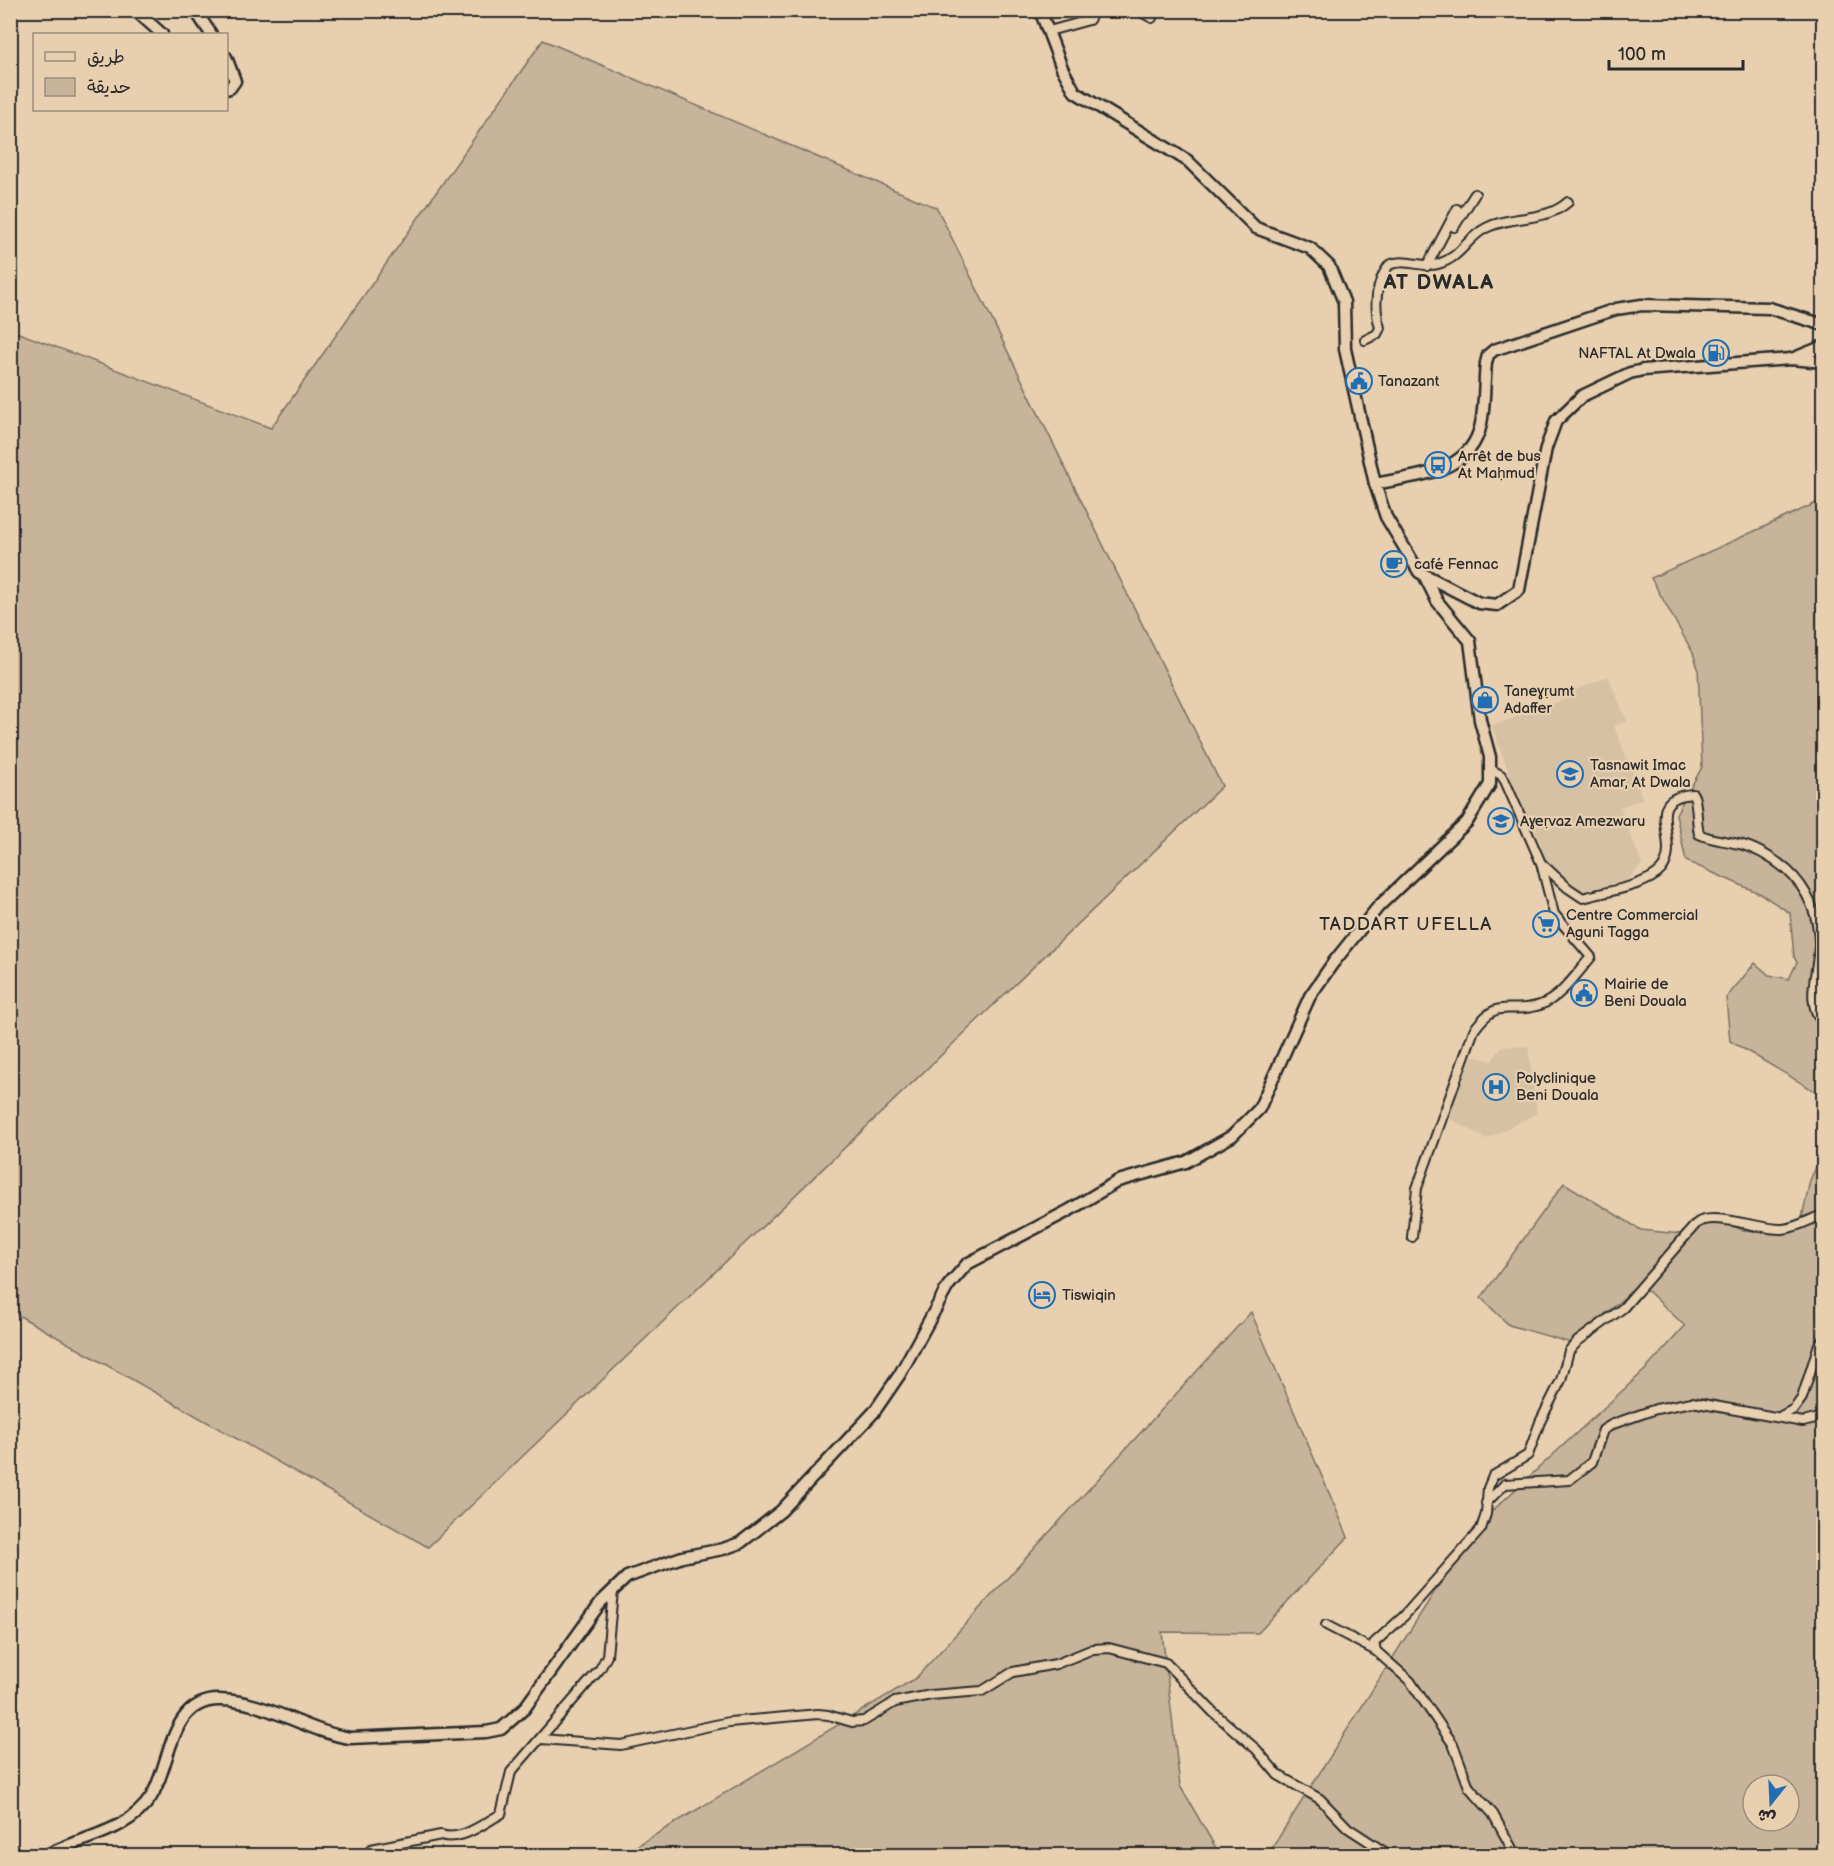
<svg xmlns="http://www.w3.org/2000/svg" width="1834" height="1866" viewBox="0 0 1834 1866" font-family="'Balsamiq Sans','Playpen Sans Arabic',sans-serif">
<rect width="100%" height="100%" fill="#e7cfb0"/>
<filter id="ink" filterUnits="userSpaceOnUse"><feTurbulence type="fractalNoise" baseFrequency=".0167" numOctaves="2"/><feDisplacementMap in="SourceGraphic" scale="12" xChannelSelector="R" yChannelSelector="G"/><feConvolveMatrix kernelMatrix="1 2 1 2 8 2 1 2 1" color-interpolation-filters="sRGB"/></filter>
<g filter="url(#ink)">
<g fill="#d7c1a5">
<path d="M1608,676L1627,721L1614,726L1643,799L1620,807L1642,864L1624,884L1580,895L1550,868L1533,825L1528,827L1492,726L1576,695L1574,691Z"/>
<path d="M1528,1046L1537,1113L1487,1139L1445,1116L1472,1056L1492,1061L1501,1047Z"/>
</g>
<g fill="#c8b49a" stroke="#7a7062" stroke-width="1.5" fill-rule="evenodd">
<path d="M543,40L937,208L1222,786L428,1547L11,1311V330L271,428Z"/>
<path d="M1823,500V1096L1730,1041L1726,998L1755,963L1769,975L1789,979L1797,962L1794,957L1790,913L1761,894L1686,861L1676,814L1702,767L1698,668L1693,653L1651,578Z"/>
<path d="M1823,1142V1855L1267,1856L1477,1525L1647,1368L1685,1326L1648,1291L1624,1298L1571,1343L1509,1325L1481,1298L1564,1183L1641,1230L1690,1235L1712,1216L1742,1230L1781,1233L1802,1218L1810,1180L1820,1159ZM1753,1785H1789V1821H1753Z"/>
<path d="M1251,1312L1348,1537L1258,1633L1162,1632L1180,1786L1220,1855L620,1856L916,1678Z"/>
</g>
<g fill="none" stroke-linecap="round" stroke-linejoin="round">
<defs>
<g id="street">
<path d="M1137,10L1152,18"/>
<path d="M1049,31L1089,20L1095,10"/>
<path d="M1454,227L1475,194"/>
<path d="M1427,266L1457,209"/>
<path d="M1365,340L1377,334L1380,328C1374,307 1375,284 1389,265C1406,257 1421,269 1438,264C1462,257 1466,238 1486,228C1513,214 1544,223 1568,202"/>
<path d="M1542,864L1568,888L1583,898C1604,892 1647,886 1661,870C1684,843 1638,798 1693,794C1698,802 1696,822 1699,834C1711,840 1722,840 1734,843C1753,846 1773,858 1787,870C1808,889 1819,916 1819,944C1819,970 1803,1002 1824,1024"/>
<path d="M1412,1237L1417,1188L1474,1030C1499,995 1507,1016 1540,1005C1561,998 1577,973 1591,957L1554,914L1541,863L1505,781L1501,775L1492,770"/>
<path d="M1781,1416L1794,1409L1802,1398L1819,1344L1824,1339"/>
<path d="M1486,1503L1505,1484L1569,1480L1592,1462L1603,1430L1613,1424L1656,1409L1692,1402L1803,1422L1824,1417"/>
<path d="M1326,1625L1376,1651L1410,1681L1453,1744L1469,1787L1493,1814L1516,1856"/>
<path d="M1376,1651L1374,1643L1404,1616L1481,1529L1486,1514L1488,1488L1493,1476L1528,1455L1540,1422L1561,1380L1569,1351L1578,1341L1623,1308L1696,1224C1712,1210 1759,1230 1783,1229C1796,1228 1811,1219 1824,1214"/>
<path d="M541,1739L621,1745L729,1722L818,1714L828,1715L852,1722L864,1721L895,1702L931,1695L982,1691L1013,1672L1056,1664L1093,1649L1109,1648L1166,1663L1213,1712L1256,1749L1278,1775L1320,1799L1348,1828L1391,1856"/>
<path d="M371,1849L441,1835C461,1842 484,1823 501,1814L511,1772L600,1669L607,1656L613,1591"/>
</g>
<g id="secondary">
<path d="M135,10L162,34"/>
<path d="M195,10L211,34"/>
<path d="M1040,10L1062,68L1075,92L1188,161L1256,228L1310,248L1329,266L1344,302L1345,349L1375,484L1386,517L1419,572L1479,603L1497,605L1519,590L1546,448L1556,421L1582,396L1630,373L1643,370L1791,359L1824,362"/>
<path d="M226,57L235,81L230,88L226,89"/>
<path d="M1792,359L1824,346"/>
<path d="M1375,484C1416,475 1471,474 1481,424C1485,404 1484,383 1486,363L1488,355L1494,350L1616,309L1642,305L1769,308L1824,325"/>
<path d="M45,1856C79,1837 128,1833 151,1797C171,1765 169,1700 219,1700C265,1700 305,1731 350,1738L486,1732L501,1729L524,1709L601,1602L627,1577L682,1557L723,1549L740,1543L781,1511L874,1412L900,1374L948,1286L967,1264L1068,1211L1118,1181L1186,1162L1232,1136L1259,1109L1310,996L1333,963L1378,907L1467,822L1490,784V757L1480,720L1470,641L1437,601L1425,577"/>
</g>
</defs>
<use href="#street" stroke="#2b2b2b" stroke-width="12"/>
<use href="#secondary" stroke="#2b2b2b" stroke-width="15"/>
<use href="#street" stroke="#e7cfb0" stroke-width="8"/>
<use href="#secondary" stroke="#e7cfb0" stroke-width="10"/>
</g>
</g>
<defs>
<symbol id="fuel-ring" viewBox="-11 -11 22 22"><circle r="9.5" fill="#e7cfb0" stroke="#1f6fb2" stroke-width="1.5"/><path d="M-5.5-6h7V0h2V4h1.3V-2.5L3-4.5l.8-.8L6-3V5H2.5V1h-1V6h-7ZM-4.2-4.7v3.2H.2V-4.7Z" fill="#1f6fb2"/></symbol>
<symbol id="civic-ring" viewBox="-11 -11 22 22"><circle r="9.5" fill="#e7cfb0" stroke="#1f6fb2" stroke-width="1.5"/><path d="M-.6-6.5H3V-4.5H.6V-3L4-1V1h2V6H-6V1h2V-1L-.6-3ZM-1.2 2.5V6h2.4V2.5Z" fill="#1f6fb2"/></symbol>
<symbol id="bus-ring" viewBox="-11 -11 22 22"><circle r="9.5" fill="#e7cfb0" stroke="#1f6fb2" stroke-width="1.5"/><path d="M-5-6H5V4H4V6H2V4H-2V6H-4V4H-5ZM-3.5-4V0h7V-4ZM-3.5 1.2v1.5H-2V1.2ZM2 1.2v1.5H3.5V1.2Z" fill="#1f6fb2"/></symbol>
<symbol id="cafe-ring" viewBox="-11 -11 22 22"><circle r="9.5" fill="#e7cfb0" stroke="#1f6fb2" stroke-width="1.5"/><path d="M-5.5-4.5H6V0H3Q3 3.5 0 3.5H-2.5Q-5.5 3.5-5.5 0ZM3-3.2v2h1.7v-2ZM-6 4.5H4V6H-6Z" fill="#1f6fb2"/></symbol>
<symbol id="shop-ring" viewBox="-11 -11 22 22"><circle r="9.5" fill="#e7cfb0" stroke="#1f6fb2" stroke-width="1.5"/><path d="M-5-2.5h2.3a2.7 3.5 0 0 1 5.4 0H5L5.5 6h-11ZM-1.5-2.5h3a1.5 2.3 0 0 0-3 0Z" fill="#1f6fb2"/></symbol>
<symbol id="school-ring" viewBox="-11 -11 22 22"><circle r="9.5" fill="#e7cfb0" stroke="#1f6fb2" stroke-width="1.5"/><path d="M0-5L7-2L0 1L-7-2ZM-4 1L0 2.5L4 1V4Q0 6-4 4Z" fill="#1f6fb2"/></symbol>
<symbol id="supermarket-ring" viewBox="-11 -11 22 22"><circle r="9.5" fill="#e7cfb0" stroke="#1f6fb2" stroke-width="1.5"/><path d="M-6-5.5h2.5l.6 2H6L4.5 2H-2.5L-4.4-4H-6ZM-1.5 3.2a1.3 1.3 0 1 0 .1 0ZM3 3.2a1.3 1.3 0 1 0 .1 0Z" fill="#1f6fb2"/></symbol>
<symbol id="hospital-ring" viewBox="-11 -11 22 22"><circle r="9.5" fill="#e7cfb0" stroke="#1f6fb2" stroke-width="1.5"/><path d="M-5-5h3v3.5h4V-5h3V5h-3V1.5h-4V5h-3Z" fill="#1f6fb2"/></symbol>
<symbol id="hotel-ring" viewBox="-11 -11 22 22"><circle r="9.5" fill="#e7cfb0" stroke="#1f6fb2" stroke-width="1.5"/><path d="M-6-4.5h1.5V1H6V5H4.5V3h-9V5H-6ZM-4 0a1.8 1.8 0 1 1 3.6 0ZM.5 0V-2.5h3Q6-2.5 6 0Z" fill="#1f6fb2"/></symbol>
</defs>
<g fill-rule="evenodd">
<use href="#fuel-ring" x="1701" y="338" width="30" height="30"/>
<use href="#civic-ring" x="1344" y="366" width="30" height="30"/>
<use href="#bus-ring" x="1423" y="450" width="30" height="30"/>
<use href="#cafe-ring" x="1379" y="549" width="30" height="30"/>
<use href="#shop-ring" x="1470" y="685" width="30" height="30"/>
<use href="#school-ring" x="1555" y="759" width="30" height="30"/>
<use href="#school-ring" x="1486" y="806" width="30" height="30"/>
<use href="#supermarket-ring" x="1531" y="909" width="30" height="30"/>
<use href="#civic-ring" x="1569" y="978" width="30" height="30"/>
<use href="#hospital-ring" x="1481" y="1072" width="30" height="30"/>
<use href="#hotel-ring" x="1027" y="1280" width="30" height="30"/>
</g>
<g text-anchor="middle" stroke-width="4.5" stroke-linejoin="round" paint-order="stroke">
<g font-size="15" fill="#2b2b2b" stroke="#e7cfb0" text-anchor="start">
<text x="1696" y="358" text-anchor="end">NAFTAL At Dwala</text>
<text x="1378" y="386">Tanazant</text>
<text x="1458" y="461">Arrêt de bus<tspan x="1458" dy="17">At Maḥmud</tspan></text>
<text x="1414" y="569">café Fennac</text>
<text x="1504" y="696">Taneɣṛumt<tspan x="1504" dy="17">Adaffer</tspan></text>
<text x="1590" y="770">Tasnawit Imac<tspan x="1590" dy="17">Amar, At Dwala</tspan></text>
<text x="1520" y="826">Aɣeṛvaz Amezwaru</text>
<text x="1566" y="920">Centre Commercial<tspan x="1566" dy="17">Aguni Tagga</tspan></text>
<text x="1604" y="989">Mairie de<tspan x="1604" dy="17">Beni Douala</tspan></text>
<text x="1516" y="1083">Polyclinique<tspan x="1516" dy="17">Beni Douala</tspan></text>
<text x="1062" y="1300">Tiswiqin</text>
</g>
<g font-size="18" letter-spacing="1.5" fill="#2b2b2b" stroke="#e7cfb0">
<text x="1406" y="930">TADDART UFELLA</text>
</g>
<g font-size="21" font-weight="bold" letter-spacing="1.5" fill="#2b2b2b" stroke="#e7cfb0">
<text x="1439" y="289">AT DWALA</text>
</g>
</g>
<rect width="1834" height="1866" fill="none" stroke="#e7cfb0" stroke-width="36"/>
<rect x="18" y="18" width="1798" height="1830" fill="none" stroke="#2b2b2b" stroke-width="2" filter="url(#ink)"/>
<rect x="33" y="33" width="195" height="78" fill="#e7cfb0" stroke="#9c8d7b" stroke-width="1.5"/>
<rect x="45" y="52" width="30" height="9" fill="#e7cfb0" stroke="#9c8d7b" stroke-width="1.5"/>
<text x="87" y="63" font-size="18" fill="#2b2b2b">طريق</text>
<rect x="45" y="78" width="30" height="18" fill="#c8b49a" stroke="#9c8d7b" stroke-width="1.5"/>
<text x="87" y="93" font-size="18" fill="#2b2b2b">حديقة</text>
<g transform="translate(1771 1803) rotate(198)"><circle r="28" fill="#e7cfb0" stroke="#9c8d7b" stroke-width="1.5"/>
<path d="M0-4.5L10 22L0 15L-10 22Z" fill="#1f6fb2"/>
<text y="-9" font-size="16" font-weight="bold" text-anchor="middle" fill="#2b2b2b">ش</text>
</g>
<path d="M1609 60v9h134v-9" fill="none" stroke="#2b2b2b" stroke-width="3"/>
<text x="1618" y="60" font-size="18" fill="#2b2b2b" stroke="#e7cfb0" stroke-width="4.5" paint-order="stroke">100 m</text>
</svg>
